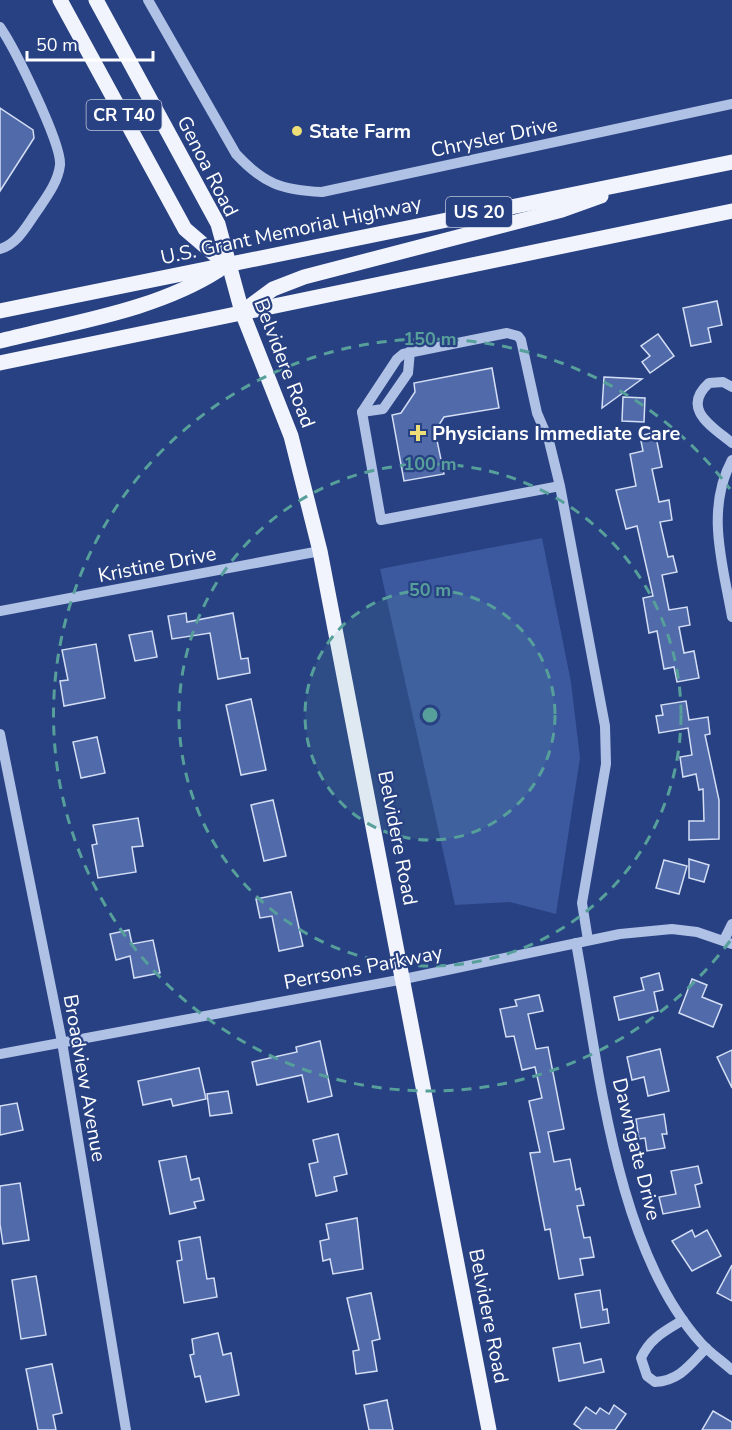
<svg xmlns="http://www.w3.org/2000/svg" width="732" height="1430" viewBox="0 0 732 1430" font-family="'Nunito Sans',sans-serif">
<rect width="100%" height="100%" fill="#284182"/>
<path fill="#3c599f" d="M542,538L571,682L580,758L556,914L510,902L455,905L380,569Z"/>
<g fill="#506aaa" stroke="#d3def5" stroke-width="1.5">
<path d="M0,108L33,130L34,138L0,191Z"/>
<path d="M717,301L722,325L708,328L711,342L691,346L683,308Z"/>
<path d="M658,334L674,356L650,373L642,362L650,356L641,346Z"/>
<path d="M492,368L499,408L444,417L435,431L444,474L404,481L392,415L401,413L415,392L414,383Z"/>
<path d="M604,377L642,379L602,408Z"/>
<path d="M623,397L645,398L644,422L622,421Z"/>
<path d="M655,432L662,467L652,469L659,502L669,500L672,520L660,522L668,557L673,556L677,572L662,575L669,610L687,607L690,625L679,627L684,653L694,651L699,678L677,682L674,667L664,669L657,631L649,633L643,598L653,596L637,526L626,529L616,490L636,486L630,454L643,451L640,436Z"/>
<path d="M186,613L187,622L233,613L241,659L248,658L250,673L218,679L210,633L172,639L168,616Z"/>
<path d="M152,631L157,657L135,661L129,635Z"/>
<path d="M96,644L105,698L64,706L60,681L68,680L62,650Z"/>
<path d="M251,699L266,770L241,775L226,705Z"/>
<path d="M686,701L689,720L708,717L710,734L705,735L719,800V839L689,840V821H704L703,789L699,790L696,774L683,777L680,757L692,755L688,728L659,733L656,716L663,715L661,705Z"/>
<path d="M97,737L105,773L81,778L73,742Z"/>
<path d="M273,800L286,856L264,861L251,805Z"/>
<path d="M138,818L143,846L132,847L136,872L98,878L92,845L97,844L93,825Z"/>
<path d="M689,859L709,865L704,882L689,878Z"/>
<path d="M664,860L687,866L679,894L656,888Z"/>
<path d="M291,892L303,946L279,951L272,916L260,918L256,899Z"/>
<path d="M129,930L132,944L153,940L160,973L134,978L130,956L116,960L110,934Z"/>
<path d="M659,973L663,990L654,992L658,1011L619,1020L614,997L644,990L641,978Z"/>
<path d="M692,979L707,985L702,997L722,1005L713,1027L679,1013Z"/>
<path d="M539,995L543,1011L528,1014L536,1049L548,1047L564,1129L548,1132L554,1162L570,1159L576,1190L580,1188L584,1205L577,1206L584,1238L590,1237L594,1257L580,1259L583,1275L559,1279L550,1229L545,1230L530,1153L540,1152L529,1101L542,1098L535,1067L522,1070L514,1036L506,1037L500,1009L517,1006L515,1000Z"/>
<path d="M320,1041L332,1096L308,1102L302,1075L257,1085L252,1062L297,1052L296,1047Z"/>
<path d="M660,1049L669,1091L648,1096L644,1077L632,1080L627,1057Z"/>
<path d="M732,1050V1088L717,1057Z"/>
<path d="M199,1068L206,1099L173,1106L171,1099L143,1105L138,1081Z"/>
<path d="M228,1091L232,1113L210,1116L207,1094Z"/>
<path d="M17,1103L23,1130L0,1135V1106Z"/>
<path d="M664,1114L667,1134H662L665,1148L647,1151L645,1138L639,1139L636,1119Z"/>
<path d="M338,1134L347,1174L334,1177L337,1191L316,1196L309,1164L318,1162L313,1140Z"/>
<path d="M186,1156L191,1180L199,1178L204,1200L194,1202L196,1208L170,1214L159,1161Z"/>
<path d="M698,1166L702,1183L695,1185L700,1207L663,1214L659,1197L676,1194L671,1171Z"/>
<path d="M20,1183L29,1240L3,1244L0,1224V1186Z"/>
<path d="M357,1218L363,1269L333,1274L330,1259L323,1261L320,1241L329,1239L326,1224Z"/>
<path d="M692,1230L695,1237L707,1230L721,1256L692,1271L672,1241Z"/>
<path d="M200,1237L207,1279L214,1278L217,1297L184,1303L177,1261L182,1260L179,1241Z"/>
<path d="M732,1265V1301L717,1293Z"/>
<path d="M36,1276L46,1335L21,1339L12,1280Z"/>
<path d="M600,1290L603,1310L607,1309L609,1323L581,1328L575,1294Z"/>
<path d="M371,1293L380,1339L372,1341L377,1371L356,1374L353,1351L359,1350L347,1298Z"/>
<path d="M218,1333L223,1355L231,1353L239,1395L206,1402L200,1376L195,1377L190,1355L194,1354L192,1339Z"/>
<path d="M580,1343L584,1363L601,1359L604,1372L559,1381L553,1348Z"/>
<path d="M52,1364L62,1413L53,1415L56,1430H38L26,1369Z"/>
<path d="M387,1400L393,1430H369L364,1405Z"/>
<path d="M614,1405L626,1414L615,1430H582L574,1424L586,1407L596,1414L600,1408L609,1414Z"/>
<path d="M713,1411L732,1422V1430H702Z"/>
</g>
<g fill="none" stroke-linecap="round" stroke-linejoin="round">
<g stroke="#b0c1e6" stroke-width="10">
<path d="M148,0L236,154C264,184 281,190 322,192L732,104"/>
<path d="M0,27C14,47 62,144 60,165C58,183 45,199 35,214C26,227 17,244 0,249"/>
<path d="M732,387L723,382L709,383C680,409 713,427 732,443"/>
<path d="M362,412L383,409L408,373L410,351"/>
<path d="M732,460C705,510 723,565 732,617"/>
<path d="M560,486L381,520L362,412L397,359L403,354L507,333L518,336L521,340L537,413L549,441L560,486L605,726L606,764L582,903L588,940"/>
<path d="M0,611L320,551"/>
<path d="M0,734L62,1042L126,1430"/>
<path d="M724,940L732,924"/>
<path d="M576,943C599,1065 615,1248 701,1343C710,1353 722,1361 732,1370"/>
<path d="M0,1054L404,979L620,934L672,929L697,932L732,944"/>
<path d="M683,1320C665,1331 650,1338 641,1358L647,1376L655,1382C679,1381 690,1365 706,1348"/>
</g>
<g stroke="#f1f4fd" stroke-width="15">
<path d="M60,0L185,229L227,265"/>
<path d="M96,0L218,224L242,312L291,436L320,551L489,1430"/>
<path d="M0,311L732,162"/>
<path d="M242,312L273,289L304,277L562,210L601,196"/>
<path d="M0,341C73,322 155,311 219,270"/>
<path d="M0,363L732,211"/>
</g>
</g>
<circle cx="430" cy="715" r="125" fill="#579f9a" fill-opacity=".12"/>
<g fill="none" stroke="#579f9a" stroke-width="3" stroke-dasharray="10 8">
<circle cx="430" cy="715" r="125"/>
<circle cx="430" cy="715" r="251"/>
<path d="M730 941A376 376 0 1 1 730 489"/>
</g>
<g fill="#eede77" stroke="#284182" stroke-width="2">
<circle cx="297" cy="131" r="6"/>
<path d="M415 424h6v6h6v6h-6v6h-6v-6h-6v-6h6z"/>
</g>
<g text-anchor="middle" stroke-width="4.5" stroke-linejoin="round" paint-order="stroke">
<g fill="#284182" stroke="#bec6da" stroke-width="1.5">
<rect x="86.5" y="100" width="75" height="30" rx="4.5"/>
<rect x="446" y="197" width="66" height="30" rx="4.5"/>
</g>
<g font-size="18" font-weight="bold" fill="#fff">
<text x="124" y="121">CR T40</text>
<text x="479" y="218">US 20</text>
</g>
<g font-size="20" font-weight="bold" fill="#fff" stroke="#284182" text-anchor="start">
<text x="309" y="138">State Farm</text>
<text x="432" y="440">Physicians Immediate Care</text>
</g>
<g font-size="20" fill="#fff" stroke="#284182">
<text transform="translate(494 137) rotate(-12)" y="7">Chrysler Drive</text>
<text transform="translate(208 166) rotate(63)" y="7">Genoa Road</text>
<text transform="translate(291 230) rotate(-12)" y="7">U.S. Grant Memorial Highway</text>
<text transform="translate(285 363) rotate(69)" y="7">Belvidere Road</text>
<text transform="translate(157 564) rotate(-11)" y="7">Kristine Drive</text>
<text transform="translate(398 838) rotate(79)" y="7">Belvidere Road</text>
<text transform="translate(363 967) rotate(-11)" y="7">Perrsons Parkway</text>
<text transform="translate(85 1078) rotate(80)" y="7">Broadview Avenue</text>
<text transform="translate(637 1149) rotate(76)" y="7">Dawngate Drive</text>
<text transform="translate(489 1316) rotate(79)" y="7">Belvidere Road</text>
</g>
</g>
<circle cx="430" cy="715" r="9" fill="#579f9a" stroke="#284182" stroke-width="3"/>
<g font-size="18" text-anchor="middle" font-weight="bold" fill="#579f9a" stroke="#284182" stroke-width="4.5" stroke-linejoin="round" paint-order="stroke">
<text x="430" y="345">150 m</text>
<text x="430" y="470">100 m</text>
<text x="430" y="596">50 m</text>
</g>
<path d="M27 51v9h126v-9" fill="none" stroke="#ffffff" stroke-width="3"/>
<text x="36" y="51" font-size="18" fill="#ffffff" stroke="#284182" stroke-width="4.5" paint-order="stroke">50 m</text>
</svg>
